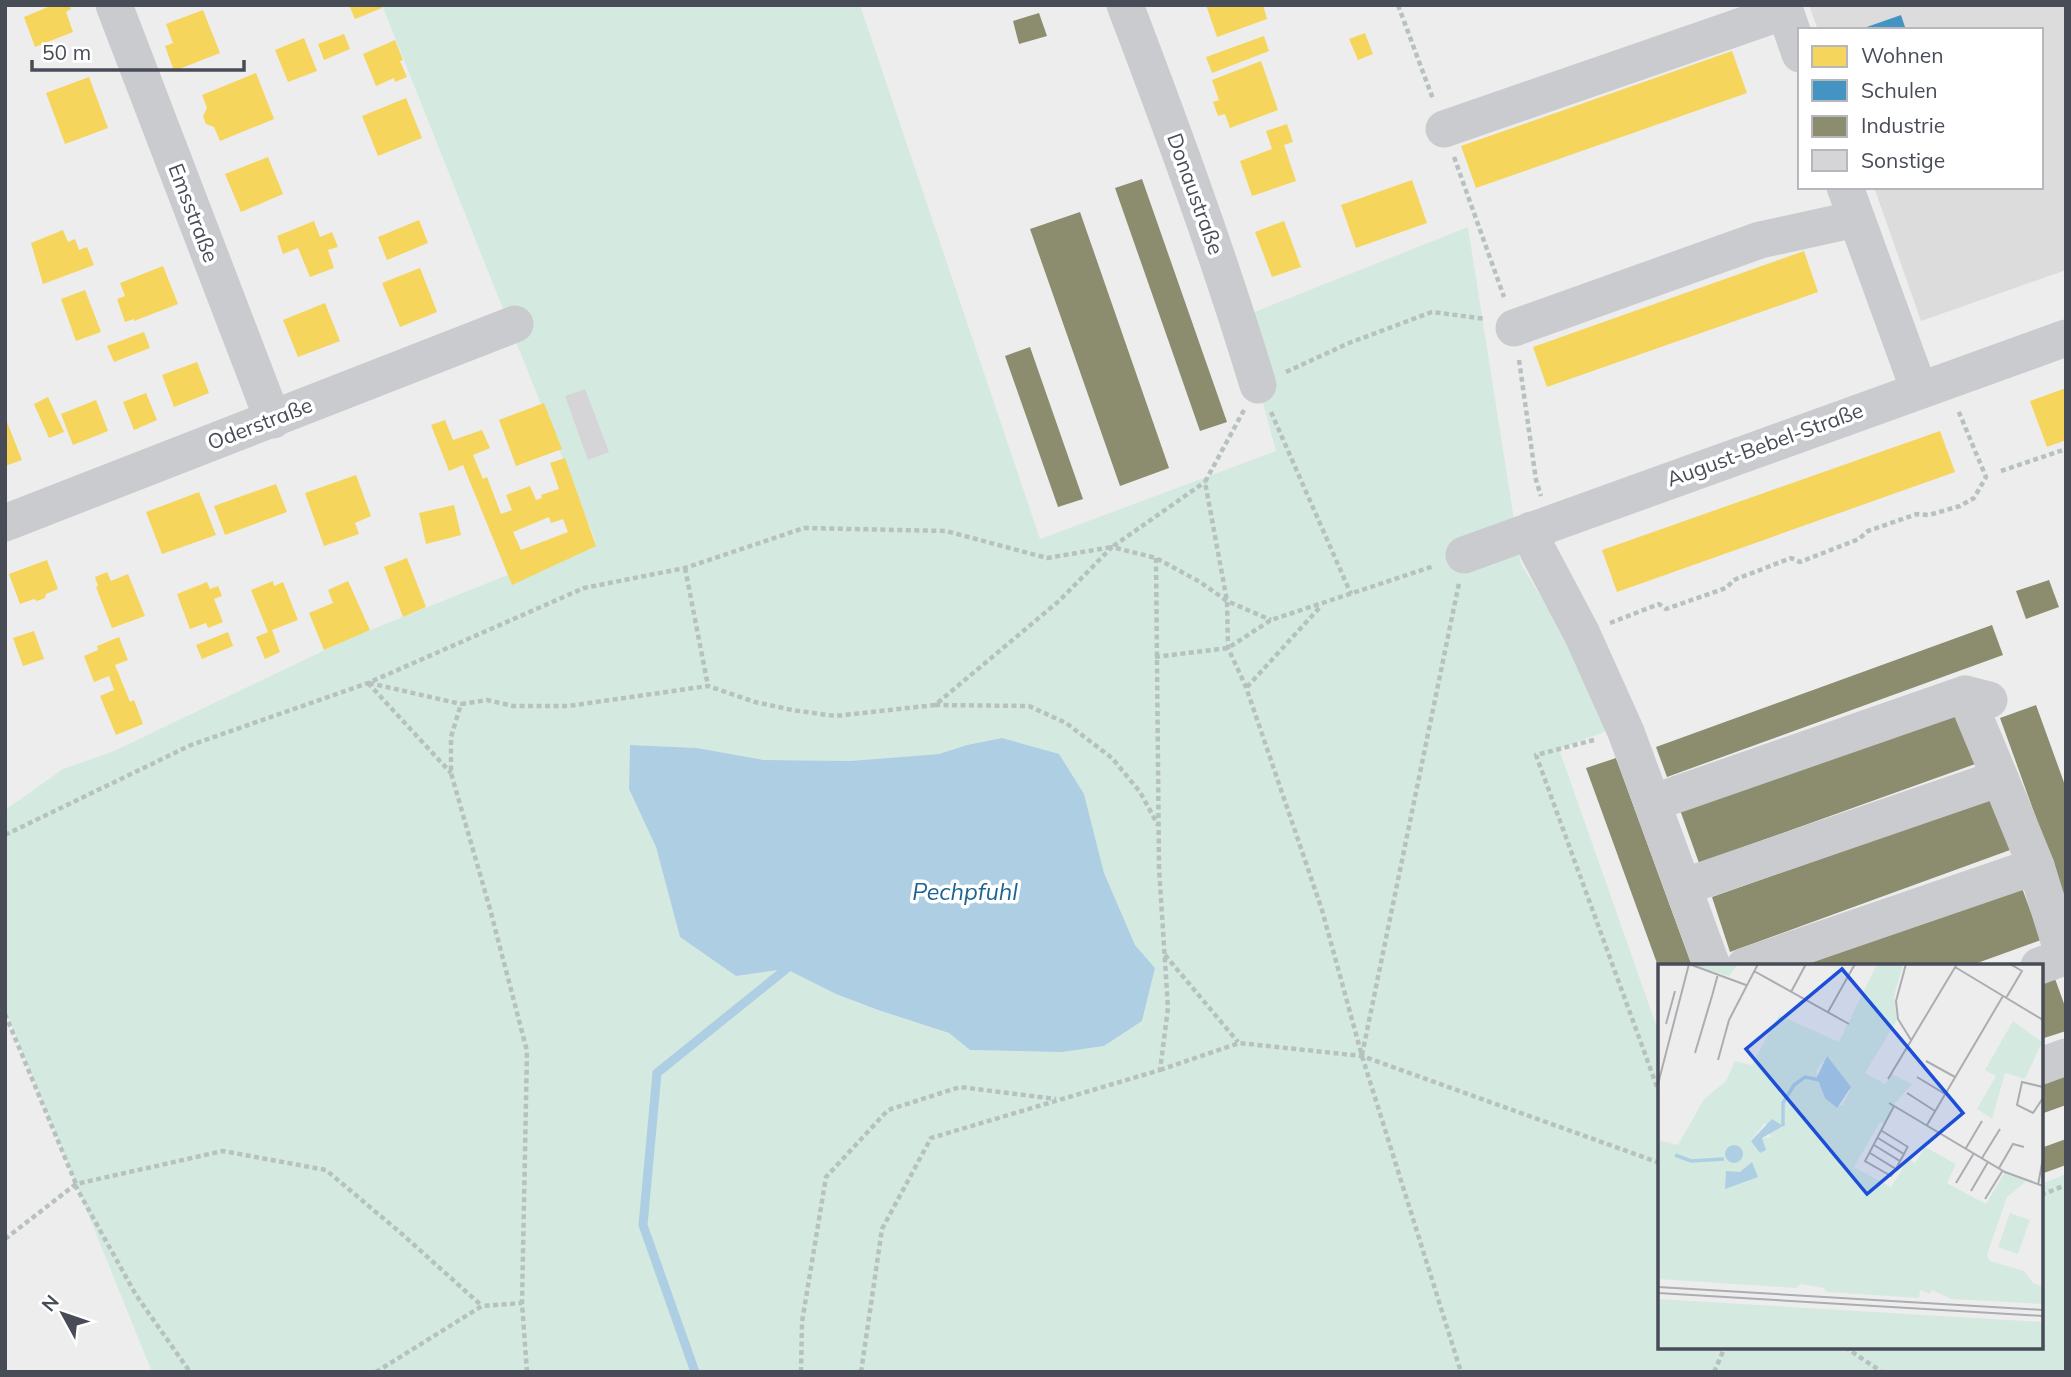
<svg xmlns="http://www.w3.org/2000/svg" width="2071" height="1377" viewBox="0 0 2071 1377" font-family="Mulish,sans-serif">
<rect width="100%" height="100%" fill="#ededed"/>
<path fill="#dcdcdc" d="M1809,5H2066V270L1921,321L1874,187H2041V30H1818Z"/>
<path fill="#d4eae0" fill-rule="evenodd" d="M382,5H860L1040,539L1276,451L1258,385L1237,319L1468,227L1521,564L1620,726L1559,749L1660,1036V1347H2041V1184L2066,1174V1372H152L5,1009V810L63,769L112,752L348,639L595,540ZM1002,738L1084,794L1104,873L1135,945L1155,968L1142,1021L1104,1046L1062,1052L970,1050L949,1033L878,1010L836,994L786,969L736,976L680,937L656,847L629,789L630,745L697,748L764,760L850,761L939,754L967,745Z"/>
<path fill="#adcee3" d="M1002,738L1059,754L1084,794L1104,873L1135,945L1155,968L1142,1021L1104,1046L1062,1052L970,1050L949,1033L878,1010L836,994L786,969L736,976L680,937L656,847L629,789L630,745L697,748L764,760L850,761L939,754L967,745Z"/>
<g fill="#f6d55c" fill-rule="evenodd">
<path d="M53,5H69L71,9L66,12L73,32L35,47L24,17Z"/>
<path d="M349,5H381L382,8L355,19Z"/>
<path d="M1206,5H1263L1267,19L1217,37Z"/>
<path d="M203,10L220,53L174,71L165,46L173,43L166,24Z"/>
<path d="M1365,33L1373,54L1358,60L1349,39Z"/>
<path d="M344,34L350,49L324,60L318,44Z"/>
<path d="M1264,36L1269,51L1212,73L1206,57Z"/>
<path d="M304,38L317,71L288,82L275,50Z"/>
<path d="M395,40L403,60L400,61L407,77L395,82L394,78L376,86L363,54Z"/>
<path d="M1732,51L1747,93L1476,188L1461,146Z"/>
<path d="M1261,61L1278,110L1230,128L1225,114L1218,116L1213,102L1219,100L1212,80Z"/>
<path d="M256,73L274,119L220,141L214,127L206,124L203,116L207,108L202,95Z"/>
<path d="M89,77L108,128L65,144L46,93Z"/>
<path d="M406,98L422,138L378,156L362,116Z"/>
<path d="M1287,124L1293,142L1284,145L1296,181L1252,196L1240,161L1272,149L1266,131Z"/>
<path d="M268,157L283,194L241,212L225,174Z"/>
<path d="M1412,180L1427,223L1356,248L1341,205Z"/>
<path d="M419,220L428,243L387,260L378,237Z"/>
<path d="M314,221L320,237L332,232L338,247L328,250L334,268L310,277L298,248L283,254L277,236Z"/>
<path d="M1284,221L1301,267L1272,277L1255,232Z"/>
<path d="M63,230L68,242L75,239L79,250L87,247L94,265L43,284L31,243Z"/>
<path d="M1804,251L1818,292L1547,387L1533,347Z"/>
<path d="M163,266L178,304L134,321V319L125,322L117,299L125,296L120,283Z"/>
<path d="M420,268L437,312L400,327L382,283Z"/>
<path d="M85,290L101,332L76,341L61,299Z"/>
<path d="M325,303L340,341L298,357L283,320Z"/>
<path d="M144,332L150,348L114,362L107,346Z"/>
<path d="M197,362L209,393L174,407L162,375Z"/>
<path d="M2066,388V440L2047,447L2030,401Z"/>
<path d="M146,393L157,420L134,430L123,402Z"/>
<path d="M48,397L64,432L49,438L34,404Z"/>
<path d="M96,400L108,431L73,445L61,414Z"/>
<path d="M544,403L562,449L516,466L499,420Z"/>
<path d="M5,417L22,460L5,466Z"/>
<path d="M445,420L453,440L482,430L490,448L473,455L483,479L487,477L501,514L512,510L506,495L530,486L536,500L542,498L541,495L559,489L550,463L565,458L596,546L512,585L463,465L449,471L431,425ZM549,517L551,523L563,519L568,532L521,550L513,532Z"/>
<path d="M1940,431L1955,472L1617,592L1602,550Z"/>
<path d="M356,475L371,516L355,523L359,534L324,546L305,493Z"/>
<path d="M276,484L287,512L225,535L214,506Z"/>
<path d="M199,492L216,535L162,554L146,512Z"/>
<path d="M454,505L461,535L426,544L419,513Z"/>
<path d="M407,558L426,607L403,617L384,567Z"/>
<path d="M47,560L58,589L46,594L45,598L37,601L34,599L20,604L9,574Z"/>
<path d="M107,572L111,581L128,574L145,616L112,628L96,587L98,586L95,577Z"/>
<path d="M273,581L274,586L283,582L298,620L272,630L280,652L265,659L256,637L268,632L251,590Z"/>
<path d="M348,581L370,630L324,650L309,613L333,603L328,590Z"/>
<path d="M207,582L210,589L218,586L222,596L214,599L223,622L208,628L206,623L190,629L177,594Z"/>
<path d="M34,631L44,659L23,666L13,638Z"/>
<path d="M228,632L233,646L202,659L196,645Z"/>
<path d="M119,637L128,660L115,665L130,702L134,700L143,724L116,735L100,696L114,690L109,676L94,682L84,656L98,650L97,646Z"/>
</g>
<path fill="#4393c3" d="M1901,15L1906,30H1861V29Z"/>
<g fill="#8c8c6e">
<path d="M1039,13L1047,36L1019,44L1013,21Z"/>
<path d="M1142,179L1227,422L1200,431L1115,188Z"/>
<path d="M1080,212L1169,468L1120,486L1030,229Z"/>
<path d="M1030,347L1083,499L1058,507L1005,356Z"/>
<path d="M2049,580L2059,607L2026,619L2016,591Z"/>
<path d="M1992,625L2003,655L1667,777L1656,747Z"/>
<path d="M2036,705L2066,788L2065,898L2000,718Z"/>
<path d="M1959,711L1978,763L1699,863L1680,810Z"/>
<path d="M1616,758L1666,895L1692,966H1658L1586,768Z"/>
<path d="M1991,799L2010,850L1730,952L1712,897Z"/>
<path d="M2022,888L2041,940L1969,966H1801Z"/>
<path d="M2054,976L2066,1009V1031L2041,1039V981Z"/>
<path d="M2066,1073V1105L2041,1114V1081Z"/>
<path d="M2066,1139V1165L2041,1174V1148Z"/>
</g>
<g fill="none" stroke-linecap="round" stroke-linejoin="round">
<path stroke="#adcee3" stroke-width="9" d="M695,1372L643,1225L657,1073L786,969"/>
</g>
<path fill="#d5d5d7" d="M585,389L609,452L588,460L565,396Z"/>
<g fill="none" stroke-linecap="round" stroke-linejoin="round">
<g stroke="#b7c1c0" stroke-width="4.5" stroke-dasharray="5 3.5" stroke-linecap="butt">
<path d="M1398,5L1433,99"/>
<path d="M1454,157L1504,297"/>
<path d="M1519,360L1536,480L1541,496"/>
<path d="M1286,372L1349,343L1432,312L1486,319"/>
<path d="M1244,410L1205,482L1227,601L1228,648L1246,687L1322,910L1362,1056L1461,1372"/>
<path d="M1271,412L1351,594"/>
<path d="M2001,471L2066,449"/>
<path d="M685,568L708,686"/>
<path d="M1610,623L1659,604L1666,609L1726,588L1734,580L1791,558L1800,562L1859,539L1868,531L1917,514L1929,515L1960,506L1974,498L1986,477L1958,410"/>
<path d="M1155,657L1228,648L1271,620L1434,566"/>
<path d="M368,683L451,773"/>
<path d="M369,683L461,704"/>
<path d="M1247,687L1321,606"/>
<path d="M935,705L1029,706L1066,723L1112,758L1140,792L1158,825"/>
<path d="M1594,740L1536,755L1660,1095"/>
<path d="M5,835L191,745L368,683L584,588L685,568L804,528L946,531L1047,558L1112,547L1205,482"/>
<path d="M1165,955L1238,1042"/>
<path d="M5,1014L76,1184"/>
<path d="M1362,1055L1459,583"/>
<path d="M1160,1070L1239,1043L1362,1056L1660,1163"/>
<path d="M75,1185L136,1295L190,1372"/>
<path d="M2041,1195L2066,1185"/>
<path d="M5,1239L76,1184L223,1151L326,1170L402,1234L482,1306"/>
<path d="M1845,1347L1882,1372"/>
<path d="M376,1372L482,1306L522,1303"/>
<path d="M527,1372L522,1303L527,1051L490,909L451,773V737L461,704L487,700L513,706H568L708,686L755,702L792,710L835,716L935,705L1059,601L1112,547L1156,558L1200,582L1227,601L1271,620"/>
<path d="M801,1372L802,1322L826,1177L888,1110L960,1087L1056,1099"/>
<path d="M861,1372L882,1229L931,1138L1160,1070L1168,1008L1159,868L1156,558"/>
<path d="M1714,1372L1725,1347"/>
</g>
<g stroke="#cacbce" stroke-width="37">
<path d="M114,5L273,420"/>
<path d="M1125,5C1173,131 1219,256 1258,385"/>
<path d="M1783,5L1800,54"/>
<path d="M1444,129L1785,11"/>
<path d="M1845,187L1919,390"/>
<path d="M1514,328L1760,240L1856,219"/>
<path d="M5,523L515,324"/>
<path d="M1531,530L1538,551L1582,634L1626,732L1712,966"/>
<path d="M1464,555L2066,338"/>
<path d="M1652,803L1965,694L1989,700"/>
<path d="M2036,866L2064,957L2039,966"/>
<path d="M1683,887L2000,778L1965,694"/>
<path d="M1745,966L2036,866L2000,778"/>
<path d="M2041,1066L2066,1057"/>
</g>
</g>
<g text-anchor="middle" stroke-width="7" stroke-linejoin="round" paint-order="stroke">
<g font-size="21" fill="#474c57" stroke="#fff">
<text transform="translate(1195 194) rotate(70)" y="7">Donaustraße</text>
<text transform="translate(193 213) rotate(69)" y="7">Emsstraße</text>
<text transform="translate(260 424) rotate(-21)" y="7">Oderstraße</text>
<text transform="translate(1765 445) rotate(-20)" y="7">August-Bebel-Straße</text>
</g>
<g font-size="23" font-style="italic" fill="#1d6493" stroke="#fff">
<text x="965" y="900">Pechpfuhl</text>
</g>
</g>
<g transform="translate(1658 964)">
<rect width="385" height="385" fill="#ededed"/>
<path d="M28,0H80L71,12ZM219,0H245L236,32L239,56L207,109L227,120L234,110L254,120L233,144L228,160L222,158L196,203L233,223L250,195L257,199L267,183L298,200L289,219L328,240L347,208L368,217L349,233L329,291L332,297L366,307L375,319L385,323V340L293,335L274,326L272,330L262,326L261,334L169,328L166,324L142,320L138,324L0,315V176L20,181L46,135L68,117L77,97L94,101L121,51L181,78ZM169,92L192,127L184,142L167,131L158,107ZM107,159L113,173L104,174V189L93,176ZM355,57L384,78L367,115L347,109L334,155L319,145L338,112L327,106ZM352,249L372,256L360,290L340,283ZM0,335L385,358V385H0Z" fill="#d4eae0" fill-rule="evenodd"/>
<path d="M169,92L193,123L179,144L167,134L159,113ZM114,155L125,162L104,174L108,186L102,189L93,177ZM67 190a9 9 0 1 1 18 0a9 9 0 1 1-18 0ZM94,198L100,213L67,225L68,207L82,208Z" fill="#adcee3"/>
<path fill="none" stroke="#adcee3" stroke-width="3.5" d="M125,162V139L136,121L147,113L162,116M17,191L33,197L66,195"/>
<path fill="none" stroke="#abadb1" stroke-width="2" d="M31,0L88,21M248,0L238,37L240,55L253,76M297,3L385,56M96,7L191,60M133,28L148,0M54,32L60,10M348,34L364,7L352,0M170,48L197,0M8,60L17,27M37,89L54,32M60,96L71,56L100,0M268,97L297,113M259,113L287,130M230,115L299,0M0,120L31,0M385,123L364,118L359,141L375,149L385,134M249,129L277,147M231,139L347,208L385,222M236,142L207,197L233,212L238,205M269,161L345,32M224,167L250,183M220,174L246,190L250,182M216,181L242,197L246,190M308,184L324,157M212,189L238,205L242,197M324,194L342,165M341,204L355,180L366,183M298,219L316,189M380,221L385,194M313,227L330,198M327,235L345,206M0,323L385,346M0,329L385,352"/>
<path fill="#1d4ed8" fill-opacity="0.15" stroke="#1d4ed8" stroke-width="3.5" d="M184,5L305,149L209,230L88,85Z"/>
<rect width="385" height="385" fill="none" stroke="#474c57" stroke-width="3.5"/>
</g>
<rect width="2071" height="1377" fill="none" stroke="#474c57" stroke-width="14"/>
<rect x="1798" y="28" width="245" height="161" fill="#ffffff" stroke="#b5b7bc" stroke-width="2"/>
<rect x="1812" y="46" width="35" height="21" fill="#f6d55c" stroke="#b5b7bc" stroke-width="2"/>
<text x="1861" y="63" font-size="21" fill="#474c57">Wohnen</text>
<rect x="1812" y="80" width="35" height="21" fill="#4393c3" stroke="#b5b7bc" stroke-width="2"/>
<text x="1861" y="98" font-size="21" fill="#474c57">Schulen</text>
<rect x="1812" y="116" width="35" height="21" fill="#8c8c6e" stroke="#b5b7bc" stroke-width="2"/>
<text x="1861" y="133" font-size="21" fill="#474c57">Industrie</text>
<rect x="1812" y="150" width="35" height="21" fill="#d5d5d7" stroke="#b5b7bc" stroke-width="2"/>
<text x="1861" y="168" font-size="21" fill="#474c57">Sonstige</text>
<g transform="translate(63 1314) rotate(310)" stroke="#ffffff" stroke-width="5" paint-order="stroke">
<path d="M0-5L12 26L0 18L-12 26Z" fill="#474c57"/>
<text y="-10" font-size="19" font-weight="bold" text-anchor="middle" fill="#474c57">N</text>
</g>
<path d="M32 60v10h212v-10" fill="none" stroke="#474c57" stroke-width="3.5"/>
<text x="42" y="60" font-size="21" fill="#474c57" stroke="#ffffff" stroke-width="5" paint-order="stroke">50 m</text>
</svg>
